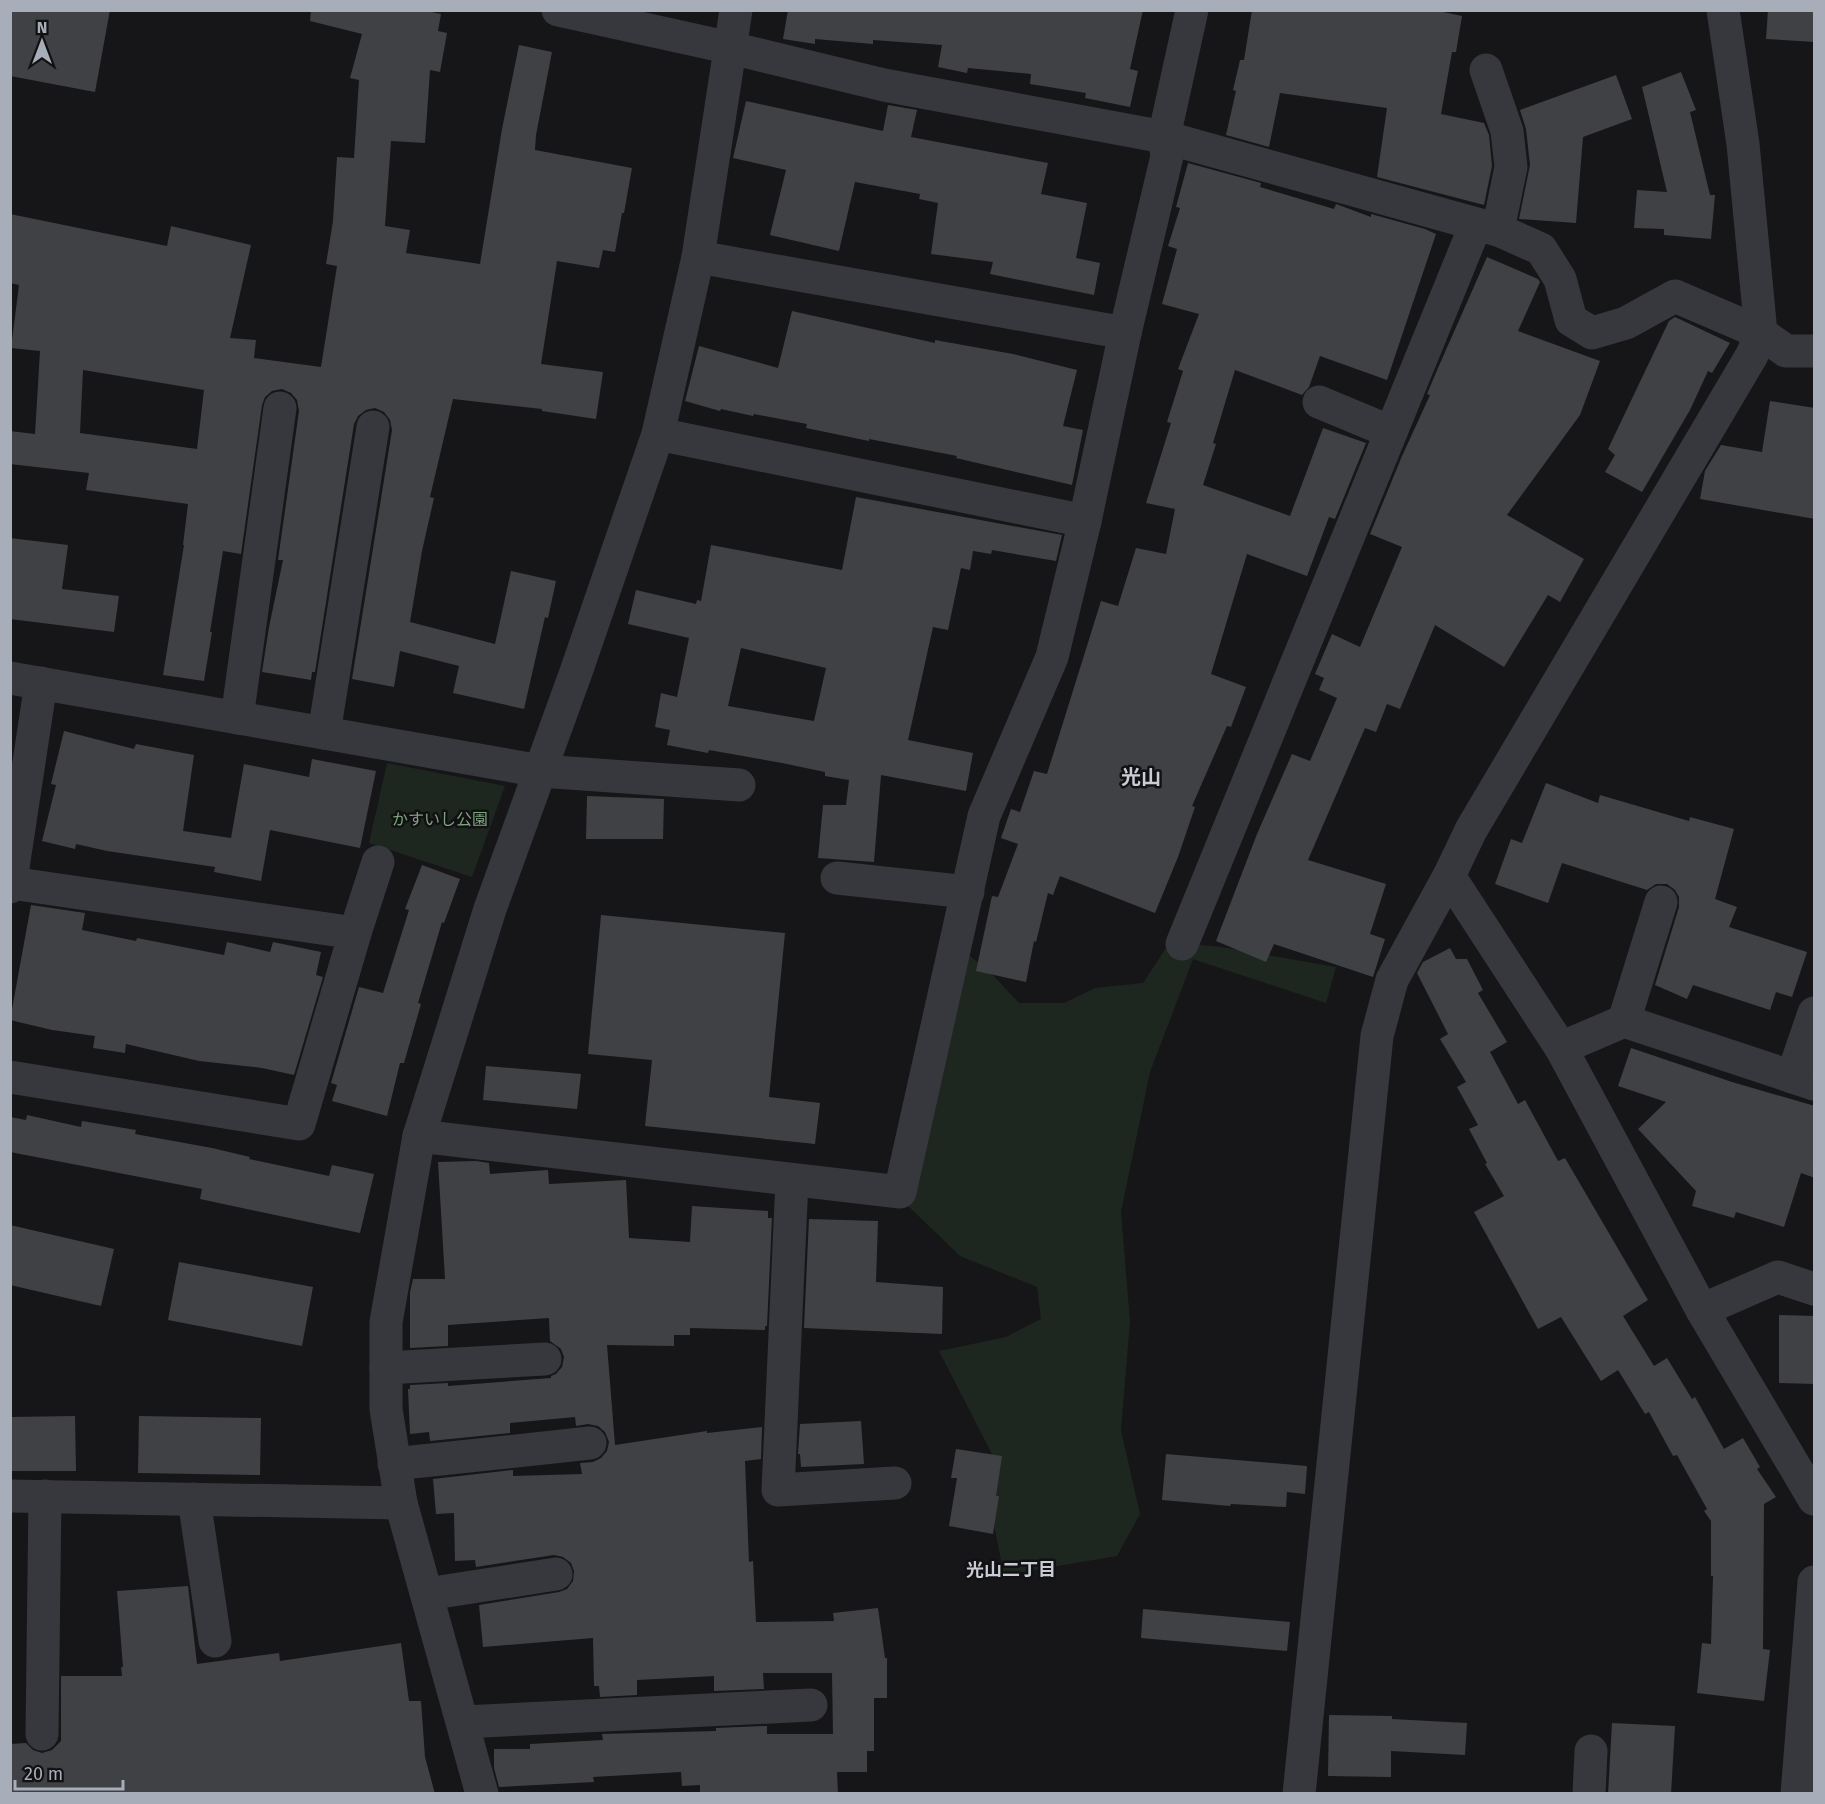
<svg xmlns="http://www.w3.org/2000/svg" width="1825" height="1804" viewBox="0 0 1825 1804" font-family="'Fira Sans','Noto Sans JP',sans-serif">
<rect width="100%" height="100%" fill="#161618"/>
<g fill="#1e271f">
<path d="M387,763L505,786L472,877L369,843Z"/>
<path d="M1170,942L1221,947L1336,967L1326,1003L1193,959L1150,1072L1121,1212L1130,1321L1121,1430L1140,1514L1117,1556L1004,1575L993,1520L994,1458L939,1351L1006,1337L1041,1319L1037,1287L960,1256L904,1202L957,946L990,972L1019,1003H1064L1095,988L1143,983Z"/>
</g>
<g fill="#404145" fill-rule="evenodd">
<path d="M10,10H110L95,92L10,76Z"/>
<path d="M311,10H422L441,14L438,31L447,33L440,72L430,70L425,143L391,141L385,226L410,230L406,253L480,264L502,129L519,45L552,52L536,135L535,150L632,168L624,213H622L615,252L603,250L599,268L557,261L541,364L603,372L596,419L542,411V409L453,399L430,497L434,498L422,551L410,622L495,644L511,571L556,581L548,618L545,617L524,709L453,693L459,666L400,651L394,687L352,679L392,430L390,420L384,412L375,408L366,410L358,416L354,424L315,672H312L311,680L262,672L269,627L283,560H278L299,411L297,400L291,393L282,389L272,391L265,397L262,405L241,554L223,551L210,632H212L204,681L163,675L184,545H183L188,504L86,490L89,473L10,464V431L35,434L40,351L11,348L19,285L10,283V214L167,246L171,226L251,245L230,338L256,340L254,358L321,367L337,266L326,264L333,221L337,157L354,158L359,80L350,78L362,34L310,21ZM83,370L204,390L197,449L80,433Z"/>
<path d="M788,10H1143L1130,69L1138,71L1130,107L1085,98L1086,93L1030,84L1031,74L968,68L967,73L938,67L942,45L873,40V44L815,39V44L783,39Z"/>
<path d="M1252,10H1434L1462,16L1456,52H1452L1441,114L1484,123L1489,135L1492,166L1484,205L1377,177L1387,108L1280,93L1269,147L1226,135L1236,91L1233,90L1240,60H1244Z"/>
<path d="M1768,10H1815V42L1766,39Z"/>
<path d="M1681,72L1696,110L1690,112L1710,195H1715L1711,239L1664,235V229L1634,228L1637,190L1667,192L1642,87Z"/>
<path d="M1616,75L1632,119L1583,137L1576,223L1519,219L1530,165L1526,129L1520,110Z"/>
<path d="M746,101L883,131L888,105L917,110L911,137L1048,163L1041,194L1087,203L1076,258L1100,263L1094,295L990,274L993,262L931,254L938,203L919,199L920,194L855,182L839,251L770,235L786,170L733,158Z"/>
<path d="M1188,163L1261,183L1260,187L1334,209L1336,204L1371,217V214L1425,229L1436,234L1387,380L1320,356L1309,387L1302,395L1235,370L1213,443L1216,444L1203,485L1290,516L1323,428L1366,443L1335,519L1329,517L1307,576L1247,554L1211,674L1246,687L1231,727L1227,726L1192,806L1195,807L1178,857L1155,913L1060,876L1053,895L1048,893L1036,942L1034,941L1026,982L976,971L992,896L998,897L1018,844L1001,838L1011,809L1020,812L1034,771L1047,774L1101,601L1118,606L1136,548L1166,554L1175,509L1146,503L1171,423L1167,422L1183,371L1178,369L1199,314L1162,304L1177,249L1168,246L1180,208L1176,207Z"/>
<path d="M1487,257L1538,279L1540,282L1518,331L1600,361L1580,415L1507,515L1584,559L1560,602L1548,595L1504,667L1435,625L1400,709L1387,704L1376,732L1365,728L1308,860L1386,884L1370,934L1385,939L1373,977L1274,944L1266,962L1216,941L1257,834L1292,754L1310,761L1337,698L1319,690L1324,678L1315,674L1332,634L1360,647L1402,547L1370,534L1402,456L1430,395L1427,394L1438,368Z"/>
<path d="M792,311L935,343V340L1013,354L1077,370L1063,426L1083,430L1072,485L956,458L957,456L869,439V441L806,428L807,424L754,414L753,416L721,409L720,411L685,401L699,346L778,368Z"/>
<path d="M1675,317L1730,343L1712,373L1708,371L1690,410L1642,492L1605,472L1615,455L1608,449L1669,321Z"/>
<path d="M1770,401L1815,408V519L1700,499L1705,471L1721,445L1762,452Z"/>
<path d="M856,497L1062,535L1056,561L992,550L991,554L973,551L970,570L961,568L948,630L933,627L908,740L973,753L966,791L881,775L874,862L818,858L823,805H846L849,780L825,776V772L782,763L709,750L708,753L667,745L670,730L655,727L661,693L677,697L689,638L628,624L636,590L696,604L697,600L701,601L711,545L842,570ZM741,648L826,668L814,721L728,706Z"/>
<path d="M10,538L68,545L62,589L119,596L114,632L10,619Z"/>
<path d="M64,731L134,749L136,744L194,755L183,831L231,838L244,764L309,777L312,759L376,771L360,848L270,830L261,881L214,872L215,867L107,851L76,844L75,849L42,841L56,785L51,784Z"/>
<path d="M1546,783L1598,803L1600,795L1689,821L1690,817L1734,829L1715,899L1737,907L1729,927L1807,952L1792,997L1776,992L1770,1010L1693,985L1687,999L1655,985L1679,907V897L1675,890L1667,884H1656L1647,890L1562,863L1548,903L1495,884L1511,839L1522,843Z"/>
<path d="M587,796L664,799L663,839H586Z"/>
<path d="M422,865L460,879L444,923L442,922L418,1003L421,1004L404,1063H400L387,1116L332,1101L337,1085L331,1083L359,987L383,993L409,910L405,909Z"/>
<path d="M31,905L85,913L82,930L136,941L137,938L224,955L227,942L270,952L273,942L321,952L316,975L323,977L294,1075L262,1068L199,1061L126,1044L125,1053L93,1048L95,1036L52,1030L10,1020Z"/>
<path d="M601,915L785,933L769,1097L820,1103L815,1144L645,1126L652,1060L588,1054Z"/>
<path d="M1450,948L1456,959H1467L1483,990L1478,993L1507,1042L1490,1052L1518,1104L1525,1100L1558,1161L1565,1158L1648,1300L1623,1316L1654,1366L1667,1358L1692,1399L1695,1397L1724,1449L1743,1438L1760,1467L1757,1469L1776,1497L1764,1504L1763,1649L1770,1650L1764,1701L1697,1693L1702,1643L1711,1644L1713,1576H1711V1521L1704,1511L1707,1509L1677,1455L1673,1456L1649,1412L1645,1414L1618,1370L1601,1381L1561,1317L1538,1329L1474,1212L1504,1196L1485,1164L1487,1163L1469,1129L1478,1125L1457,1087L1466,1082L1440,1039L1448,1034L1417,973L1423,962Z"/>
<path d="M1631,1048L1732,1082L1815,1106V1178L1801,1173L1784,1227L1736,1212L1734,1218L1692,1206L1696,1191L1638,1129L1666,1102L1618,1086Z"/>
<path d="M486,1066L581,1074L577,1109L483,1100Z"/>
<path d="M27,1115L81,1127L82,1121L136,1130L135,1134L212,1148L250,1157L249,1159L329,1176L332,1165L374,1174L360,1233L200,1199L202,1189L10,1152V1117L26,1120Z"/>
<path d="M476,1161L489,1163L490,1174L548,1170L549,1184L626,1180L629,1238L690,1242L692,1206L768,1211V1218H772L767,1326H765V1330L690,1328V1335H674V1346L607,1345L615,1445L707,1431V1433L762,1427L761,1459L745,1461L749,1562L753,1561L756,1622L834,1621L833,1613L878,1608L885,1658H887V1698H874V1751H867V1772H837L838,1794H700V1785L682,1786L681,1772L593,1777L594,1782L499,1787L494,1768V1749H530V1744L603,1740L602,1734L716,1731V1728L767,1726V1734H833L832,1673H763L764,1689L714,1691V1676L637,1680V1695L600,1697L599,1686H594L593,1638L483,1647L479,1605L559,1592L567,1589L573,1581L574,1571L571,1563L563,1557L554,1555L476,1567L475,1560L455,1561L454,1513L436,1514L433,1479L513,1470V1476L582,1474L580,1463L593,1462L601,1458L607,1451L609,1442L605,1432L598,1426L588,1424L576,1426L575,1417L510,1423V1433L430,1441L429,1432L410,1434L408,1389H410V1385L448,1383V1386L551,1378V1376L556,1374L562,1367L564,1357L561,1349L550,1341L549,1318L448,1325V1346L410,1348V1292L413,1279H445L438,1162Z"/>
<path d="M809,1219L878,1221L876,1282L943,1287L942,1334L804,1328Z"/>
<path d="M10,1225L114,1249L101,1306L10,1285Z"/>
<path d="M179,1262L313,1287L302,1346L168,1320Z"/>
<path d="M1779,1315L1815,1316V1384L1779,1383Z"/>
<path d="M75,1416L76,1471H10V1417Z"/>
<path d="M139,1416L261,1418L260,1475L138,1473Z"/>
<path d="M861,1421L864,1464L801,1467L800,1454H798L800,1424Z"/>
<path d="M956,1449L1002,1456L996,1496H999L993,1534L949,1526L957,1478H951Z"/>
<path d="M1166,1454L1307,1466L1305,1494L1287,1492L1286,1507L1231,1504L1230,1506L1162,1500Z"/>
<path d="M188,1586L197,1664L279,1653L280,1661L401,1643L409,1701H421L425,1757L435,1794H10V1744L26,1743L33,1750L42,1753L52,1750L61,1741V1676H122L121,1667H123L117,1591Z"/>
<path d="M1143,1609L1290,1622L1287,1651L1141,1638Z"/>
<path d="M1329,1715L1392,1716V1719L1467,1723L1465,1755L1391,1751V1777L1328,1776Z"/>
<path d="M1612,1723L1675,1726L1671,1794H1608Z"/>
</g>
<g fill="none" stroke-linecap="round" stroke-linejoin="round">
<g stroke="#37383e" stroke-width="33">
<path d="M558,10L731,48L884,85L1164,137L1498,230L1541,249L1560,279L1571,320L1592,333L1626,323L1675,296L1761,333L1786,351H1814"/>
<path d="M1486,70L1507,131L1511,167L1498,230"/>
<path d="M698,257L1125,333"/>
<path d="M1319,402L1391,432"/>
<path d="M658,434L1085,521"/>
<path d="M10,678L541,771L739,785"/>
<path d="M237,718L280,408"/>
<path d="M324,733L373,427"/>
<path d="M1449,876L1561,1048L1702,1310L1814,1499"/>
<path d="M837,878L968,892"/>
<path d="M10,887L41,683"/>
<path d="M355,933L378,862"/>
<path d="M1182,944L1476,224"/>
<path d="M1624,1021L1661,902"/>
<path d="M1561,1048L1624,1021L1814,1084"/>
<path d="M10,1077L299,1124L355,933L11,883"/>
<path d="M1792,1077L1814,1013"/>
<path d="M419,1136L900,1192L984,816L1052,657L1085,521L1125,333L1167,156L1164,137L1192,10"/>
<path d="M792,1180L778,1490L895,1483"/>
<path d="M1702,1310L1778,1277L1814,1289"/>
<path d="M386,1368L545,1359"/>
<path d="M394,1464L590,1443"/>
<path d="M10,1496L401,1503"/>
<path d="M194,1499L215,1641"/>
<path d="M427,1594L556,1574"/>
<path d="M463,1722L811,1705"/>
<path d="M42,1734L45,1496"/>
<path d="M482,1794L401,1503L386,1409V1322L419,1136L447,1047L490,909L576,672L658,434L698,257L736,10"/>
<path d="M1299,1794L1377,1036L1392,980L1449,876L1471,830L1752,355L1761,333L1743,144L1723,10"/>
<path d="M1589,1794L1591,1751"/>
<path d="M1797,1794L1814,1582"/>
</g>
</g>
<g text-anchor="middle" stroke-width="5" stroke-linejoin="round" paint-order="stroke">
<g font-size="16" fill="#7ea47f" stroke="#111113">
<text x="440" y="825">かすいし公園</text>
</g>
<g font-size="18" font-weight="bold" fill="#c9ccd5" stroke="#111113">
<text x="1011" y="1576">光山二丁目</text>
</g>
<g font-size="20" font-weight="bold" fill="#c9ccd5" stroke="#111113">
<text x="1141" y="784">光山</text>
</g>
</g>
<rect width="1825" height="1804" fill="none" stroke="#a8aeb9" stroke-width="24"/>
<g transform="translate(42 42)" stroke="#111113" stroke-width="4.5" paint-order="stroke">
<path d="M0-4.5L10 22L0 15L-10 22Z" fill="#a8aeb9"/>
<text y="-9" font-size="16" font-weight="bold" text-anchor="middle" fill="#a8aeb9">N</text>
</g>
<path d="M15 1780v9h108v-9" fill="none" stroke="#a8aeb9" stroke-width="3"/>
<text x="24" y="1780" font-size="18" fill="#a8aeb9" stroke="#111113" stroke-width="4.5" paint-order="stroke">20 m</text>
</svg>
